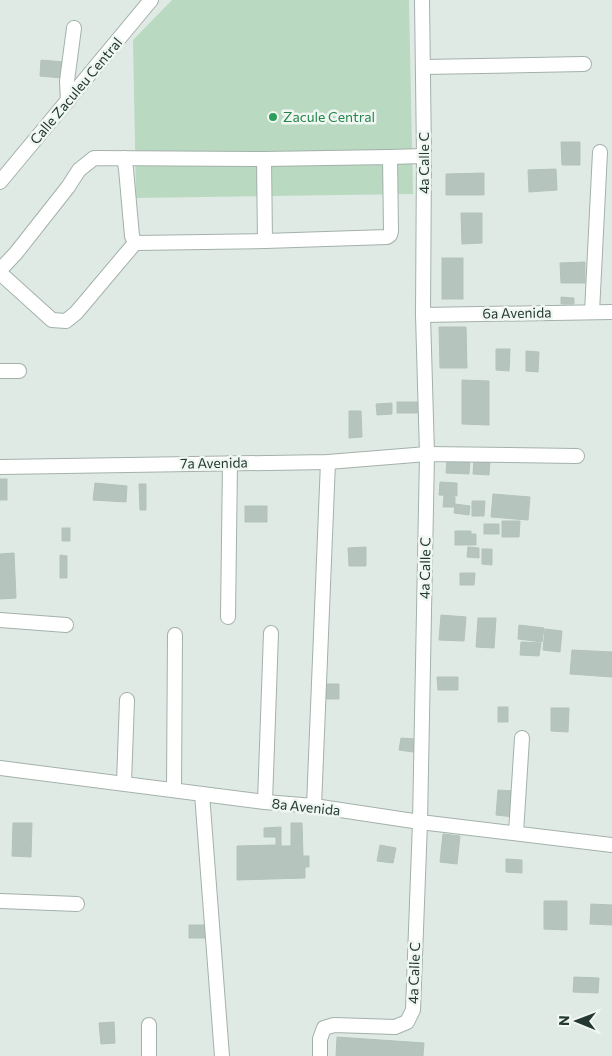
<svg xmlns="http://www.w3.org/2000/svg" width="612" height="1056" viewBox="0 0 612 1056" font-family="Commissioner,sans-serif">
<rect width="100%" height="100%" fill="#e0eae5"/>
<path fill="#bad9c1" d="M172,0H409L413,194L136,198L133,40Z"/>
<g fill="#b6c4be" stroke="#b3c2bb">
<path d="M41,60L64,62L62,78L40,76Z"/>
<path d="M561,142H580V165H562Z"/>
<path d="M556,169L557,190L529,192L528,170Z"/>
<path d="M484,173V195H446V174Z"/>
<path d="M461,213H482V243L462,244Z"/>
<rect x="442" y="258" width="21" height="41"/>
<path d="M585,262V283H561L560,263Z"/>
<path d="M561,297L574,298V304H561Z"/>
<path d="M439,327H466L467,368H440Z"/>
<path d="M496,349H510L509,371L496,370Z"/>
<path d="M526,351L539,352L538,372L526,371Z"/>
<path d="M462,380L489,381V425L462,424Z"/>
<rect x="397" y="402" width="23" height="11"/>
<path d="M392,403V414L377,415L376,404Z"/>
<path d="M349,411H361L362,437L349,438Z"/>
<path d="M447,458L470,459L469,474L446,473Z"/>
<path d="M474,459L490,460L489,475L473,474Z"/>
<rect x="0" y="479" width="7" height="21"/>
<path d="M440,482L457,483V496L439,495Z"/>
<path d="M95,483L127,486L126,502L93,500Z"/>
<path d="M139,484H146V510H140Z"/>
<path d="M493,494L530,497L528,520L491,517Z"/>
<path d="M444,496L455,497V507H443Z"/>
<path d="M472,501H485L484,516H472Z"/>
<path d="M455,504L470,506L469,515L454,513Z"/>
<rect x="245" y="506" width="22" height="16"/>
<path d="M502,521H520L519,537H502Z"/>
<rect x="484" y="524" width="15" height="10"/>
<rect x="62" y="528" width="8" height="13"/>
<path d="M455,531H471V534H476V545H455Z"/>
<path d="M366,547V566H349L348,548Z"/>
<path d="M468,547L479,548V558L467,557Z"/>
<path d="M482,549H492V565L482,564Z"/>
<path d="M14,553L16,598L0,599V554Z"/>
<path d="M60,555L67,556V578H60Z"/>
<path d="M460,573H475L474,585H460Z"/>
<path d="M441,615L466,617L464,641L439,640Z"/>
<path d="M478,618H496L494,648L476,647Z"/>
<path d="M519,625L544,628L542,642L518,639Z"/>
<path d="M545,629L562,631L560,652L543,650Z"/>
<path d="M521,642L541,643L539,656L520,655Z"/>
<path d="M572,650L612,652V677L570,674Z"/>
<path d="M437,677H458V690H438Z"/>
<path d="M327,684H339V699H326Z"/>
<rect x="498" y="707" width="10" height="15"/>
<path d="M551,708H569L568,732L551,731Z"/>
<path d="M401,738L415,739L413,752L399,750Z"/>
<path d="M498,790L515,791L514,817L496,815Z"/>
<path d="M13,823H32L31,857L12,856Z"/>
<path d="M291,823H302L303,856H309V867H305V878L237,880V846L276,845V837H264V828L281,827V846H291Z"/>
<path d="M443,834L460,836L457,864L440,862Z"/>
<path d="M380,845L396,848L393,863L377,861Z"/>
<path d="M506,859L522,860V873L506,872Z"/>
<path d="M544,901H567V930L544,929Z"/>
<path d="M591,904L612,905V925L590,924Z"/>
<rect x="189" y="925" width="19" height="13"/>
<path d="M574,977L599,978L598,993L573,992Z"/>
<path d="M114,1022L115,1043L101,1044L99,1023Z"/>
<path d="M337,1037L424,1043L423,1056H336Z"/>
</g>
<g fill="none" stroke-linecap="round" stroke-linejoin="round">
<defs>
<g id="minor">
<path d="M423,67L584,64"/>
<path d="M68,101L67,81L74,28"/>
<path d="M390,157L424,156"/>
<path d="M124,158L126,169L132,236L135,243"/>
<path d="M264,159L265,241"/>
<path d="M0,182L151,0"/>
<path d="M0,270L16,253L68,187L79,170L94,158L264,159L390,157L391,231L390,235L387,237L265,241L135,243L76,313L66,321L52,320L0,273"/>
<path d="M592,312L600,152"/>
<path d="M423,315L612,312"/>
<path d="M0,371H19"/>
<path d="M0,467L328,462L427,454L577,456"/>
<path d="M228,617L230,463"/>
<path d="M0,620L66,625"/>
<path d="M0,768L265,802L314,806L420,822L612,845"/>
<path d="M124,783L127,700"/>
<path d="M174,790L175,635"/>
<path d="M202,794L222,1056"/>
<path d="M265,802L271,633"/>
<path d="M314,806L328,462"/>
<path d="M516,833L522,738"/>
<path d="M0,901L77,904"/>
<path d="M149,1025V1056"/>
<path d="M320,1056V1039L324,1028L334,1025L395,1027L407,1022L413,1010L420,822L427,454L423,315L424,156L422,0"/>
</g>
</defs>
<use href="#minor" stroke="#a3b1ab" stroke-width="16"/>
<use href="#minor" stroke="#fff" stroke-width="14"/>
</g>
<circle fill="#2e9e5b" stroke="#f0f7f3" stroke-width="2" cx="273" cy="117" r="5"/>
<g text-anchor="middle" stroke-width="5" stroke-linejoin="round" paint-order="stroke">
<g font-size="14" fill="#223831" stroke="#f0f7f3">
<text transform="translate(76 91) rotate(-50)" y="5">Calle Zaculeu Central</text>
<text transform="translate(424 163) rotate(-90)" y="5">4a Calle C</text>
<text transform="translate(517 313) rotate(-1)" y="5">6a Avenida</text>
<text transform="translate(214 463) rotate(-1)" y="5">7a Avenida</text>
<text transform="translate(425 568) rotate(-89)" y="5">4a Calle C</text>
<text transform="translate(306 807) rotate(6)" y="5">8a Avenida</text>
<text transform="translate(414 973) rotate(-88)" y="5">4a Calle C</text>
</g>
<g font-size="14" fill="#27864d" stroke="#f0f7f3" text-anchor="start">
<text x="283" y="122">Zacule Central</text>
</g>
</g>
<g transform="translate(577 1021) rotate(271)" stroke="#f0f7f3" stroke-width="4" paint-order="stroke">
<path d="M0-4L9 19L0 12L-9 19Z" fill="#223831"/>
<text y="-8" font-size="14" font-weight="bold" text-anchor="middle" fill="#223831">N</text>
</g>
</svg>
